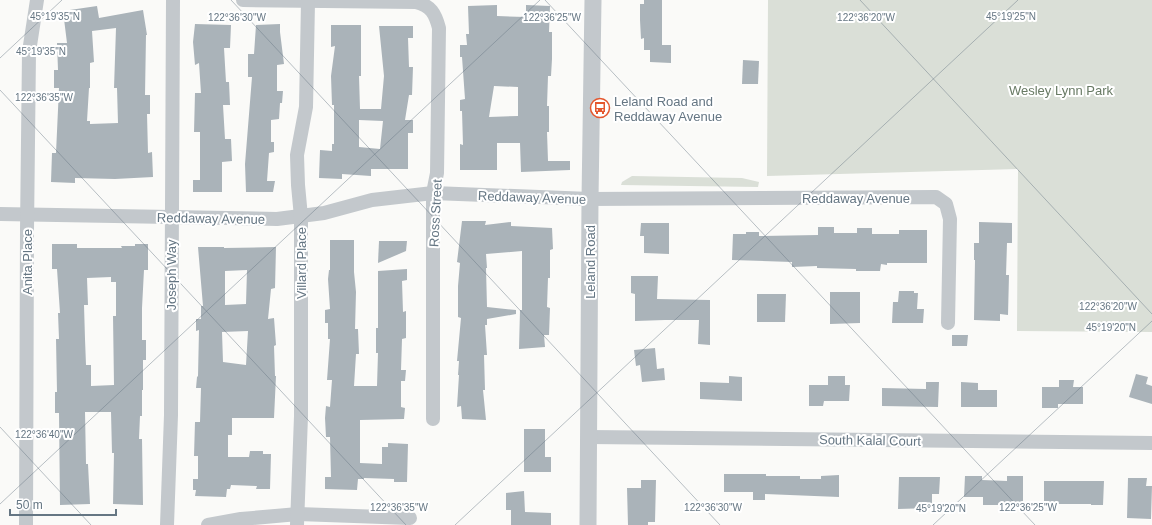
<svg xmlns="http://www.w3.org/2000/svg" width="1152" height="525" viewBox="0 0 1152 525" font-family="Helvetica,sans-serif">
<rect width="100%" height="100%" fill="#fafaf8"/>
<g fill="#dadfd7">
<path d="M768,0H1152V332L1017,331L1018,169L767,176Z"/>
<path d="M632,176L742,178L759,182L758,187L621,185L622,182Z"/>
</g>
<g fill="#aab3b9" fill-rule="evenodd">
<path d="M644,0H662V45H671V63L650,62V50H644V38L641,39L640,20V4H644Z"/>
<path d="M497,5V16L526,17V5L550,6L549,32H552V59L551,76H548L547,106H549V132H547L548,161H570V170L521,172L520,143H497V170H460V144L463,145L462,111H460V100L465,99L462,57H460V45H467L466,34H469L468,6ZM494,86L518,87V116L489,117Z"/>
<path d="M97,6L99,18L143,10L147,35H146L145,95H150V114H147L148,153L152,152L153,177L115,179L75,178V183L51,182L52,153H56L59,88H54V70H58L57,43H67L63,11ZM116,28L114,88H117L118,123L90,124V121H87L89,88H90V63L94,62L92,31Z"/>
<path d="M195,24L231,25L230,48H224L226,82H229L230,105H223L225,139H231L232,161L222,162V192H193V180H200V132H194L195,93H201L199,63L195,65L193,42Z"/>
<path d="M280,24V32L284,64L277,65V91H283L282,103H280L279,119L271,120V142H274V152L269,153L267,181H275L273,192H246L245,164L252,77H248V54H254L256,25Z"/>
<path d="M331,25H361V76H359L360,109H381L384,76L379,26H413V38H408L409,67H413L412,95H409L405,120H413V133H408V169H371V176L342,174V179L319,178L320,150L332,151V144H334V105H332L331,76L335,46L331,47ZM359,120L383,121L380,149L359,147Z"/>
<path d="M743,60L759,61L758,84H742Z"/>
<path d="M462,221H486L485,225L511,222V226L552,228L553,249L550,250V278H548L547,307L550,308L549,335H544L545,347L519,349L520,310H522V251L486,254L487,268H486L487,307L516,310V314L487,319V325H485L487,355H484L485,390H483L486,420L462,419L461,406L457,407L459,375H458L459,361H457L461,318L458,317V286L460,263L457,262Z"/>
<path d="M979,222L1012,223V243H1007L1006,275H1009L1008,315L1000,314V321L974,320L975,260H974V243H979Z"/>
<path d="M641,223H669V254L644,253V236H640Z"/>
<path d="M818,227H834V233H857V228H872V234H899V230H927V263H887V265L881,264L880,271H856V269L817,268V266L792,267V262L732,260L733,234H746V232H759V236L818,235Z"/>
<path d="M330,240H354V272L356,292L355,329H358L359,354H356L354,386H377L378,353H376V328H378V271L407,269V280L402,281L403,312L406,311V338L402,339L401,370H406L405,381H401V407L405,408L404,419L360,420V463L382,464V447H388V443L408,444L407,482H394V479L364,478V479H358L357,490L325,489V477H331L330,437H326L325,418L326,406L330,407L332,380H327L330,339H328V323H325V310L330,309L328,279L329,270H330Z"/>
<path d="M379,241H407L406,251L378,263Z"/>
<path d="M52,244H77V248H122L121,246H135V244H148V270H144L142,308V340H146V360H143V390H142V416H140L139,439H142L143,505L113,504L114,453H112L111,412H85L86,464H88L90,504L60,505L59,413H55V392H57L56,339H59L58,313H60L57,269H52ZM111,277V282H116V316H113L114,385L91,386V365H86L85,339L84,305H88L87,278Z"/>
<path d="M198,247H224V248L276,247L275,288L271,289L268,319L274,318L276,345L274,346L275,376H276L274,418H232V435H228V457H249L250,451H263V454H271L270,489H256L257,486L231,485L230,489H227L226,497L195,496L196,490H193V479H198V456H194L195,422H200L201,388H196L197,377L198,376L199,330L196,331V319H201V306H203ZM247,270L246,304L225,305V271ZM248,331L246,365L223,362L222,332Z"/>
<path d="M631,276H658L657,299L710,300V345L698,344L699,320H665L635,321V294L631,293Z"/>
<path d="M899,291H914V293H918L917,309H924L923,323H892L893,302H898Z"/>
<path d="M830,292H860V323L830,324Z"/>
<path d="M757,294H786L785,322H757Z"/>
<path d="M952,335H968L967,346H952Z"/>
<path d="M655,348L657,369L664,368L665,380L642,382L640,365L636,366L634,350Z"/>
<path d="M1136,374L1148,377L1146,384L1152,386V404L1129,397Z"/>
<path d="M729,376L742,377V401L700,399V382L729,383Z"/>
<path d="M828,376H845V385H850L849,401H824L823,406H809V385H828Z"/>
<path d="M1059,380H1074L1073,387H1083V404H1058V408H1042V387H1059Z"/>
<path d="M926,382H939L938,407L882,406V388L926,389Z"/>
<path d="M961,382L978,383V390H997V407H961Z"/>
<path d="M524,429H545V457H551V472H524Z"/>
<path d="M724,474H766V476H800V479H821V476L839,475V497L765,494V500H753V492H724Z"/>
<path d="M965,476H982V480L1007,481V476H1023V505H983V497H964Z"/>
<path d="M899,477H940L939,494H932V508L898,509Z"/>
<path d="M1128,478H1147L1146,486H1152L1151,519L1127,518Z"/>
<path d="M641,480H656L655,522H648V525H628L627,488H641Z"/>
<path d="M1044,481H1104L1103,505H1091V504H1044Z"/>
<path d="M524,491L525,512L551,513V525H511V510H506V493Z"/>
</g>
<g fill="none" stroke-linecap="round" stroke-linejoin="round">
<g stroke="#c3c8cc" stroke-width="14">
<path d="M243,0L416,2C431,6 435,13 439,28L437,173L433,193V419"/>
<path d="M0,214L277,219L324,213L372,200L433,193L590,199L936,197L946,204L950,219L948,323"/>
<path d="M589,437L1152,443"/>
<path d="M26,525L27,230L29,52L37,0"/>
<path d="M167,525L171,415L173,0"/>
<path d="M208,525L241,519L298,514L410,518"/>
<path d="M297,525L301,416V217L298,185L297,155L306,107L308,2"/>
</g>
<path stroke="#c3c8cc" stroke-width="17" d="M588,525L590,199L593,0"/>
</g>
<path fill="none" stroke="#657683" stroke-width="1" stroke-opacity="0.45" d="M231,0L720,525M545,0L1035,525M860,0L1152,314M0,58L62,0M0,90L406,525M0,427L91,525M0,504L540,0M455,525L1018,0M933,525L1152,321"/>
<defs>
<symbol id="bus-ring" viewBox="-11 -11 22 22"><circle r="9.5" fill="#fff" stroke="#e4572e" stroke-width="1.5"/><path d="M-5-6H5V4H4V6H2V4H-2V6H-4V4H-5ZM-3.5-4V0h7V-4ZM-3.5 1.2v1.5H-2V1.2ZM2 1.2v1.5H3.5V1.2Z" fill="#e4572e"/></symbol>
</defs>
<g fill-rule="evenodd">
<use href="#bus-ring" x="589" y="97" width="22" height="22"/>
</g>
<g text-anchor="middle" stroke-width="4" stroke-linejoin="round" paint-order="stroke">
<g font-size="13" fill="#687a64" stroke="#fff">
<text x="1061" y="95">Wesley Lynn Park</text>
</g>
<g font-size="13" fill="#657683" stroke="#fff" text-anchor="start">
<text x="614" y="106">Leland Road and<tspan x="614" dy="15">Reddaway Avenue</tspan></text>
</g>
<g font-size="13" fill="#657683" stroke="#fff">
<text transform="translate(532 197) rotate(2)" y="5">Reddaway Avenue</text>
<text x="856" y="203">Reddaway Avenue</text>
<text transform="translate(435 213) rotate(-87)" y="5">Ross Street</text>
<text transform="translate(211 218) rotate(1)" y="5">Reddaway Avenue</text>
<text transform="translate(27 262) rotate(-90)" y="5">Anita Place</text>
<text transform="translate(590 262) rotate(-90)" y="5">Leland Road</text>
<text transform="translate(301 263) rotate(-90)" y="5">Villard Place</text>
<text transform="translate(171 275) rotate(-90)" y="5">Joseph Way</text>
<text transform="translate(870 440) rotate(1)" y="5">South Kalal Court</text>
</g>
</g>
<g font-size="10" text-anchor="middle" fill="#657683" stroke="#fff" stroke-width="4" stroke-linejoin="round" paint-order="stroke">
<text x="55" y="20">45°19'35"N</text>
<text x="1011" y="20">45°19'25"N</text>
<text x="237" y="21">122°36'30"W</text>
<text x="552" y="21">122°36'25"W</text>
<text x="866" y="21">122°36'20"W</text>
<text x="41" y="55">45°19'35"N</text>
<text x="44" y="101">122°36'35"W</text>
<text x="1108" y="310">122°36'20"W</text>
<text x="1111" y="331">45°19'20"N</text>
<text x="44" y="438">122°36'40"W</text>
<text x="399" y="511">122°36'35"W</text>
<text x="713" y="511">122°36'30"W</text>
<text x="1028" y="511">122°36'25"W</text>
<text x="941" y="512">45°19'20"N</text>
</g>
<path d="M10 509v6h106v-6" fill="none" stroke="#657683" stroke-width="2"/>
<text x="16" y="509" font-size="12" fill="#657683" stroke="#ffffff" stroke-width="3" paint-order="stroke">50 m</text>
</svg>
